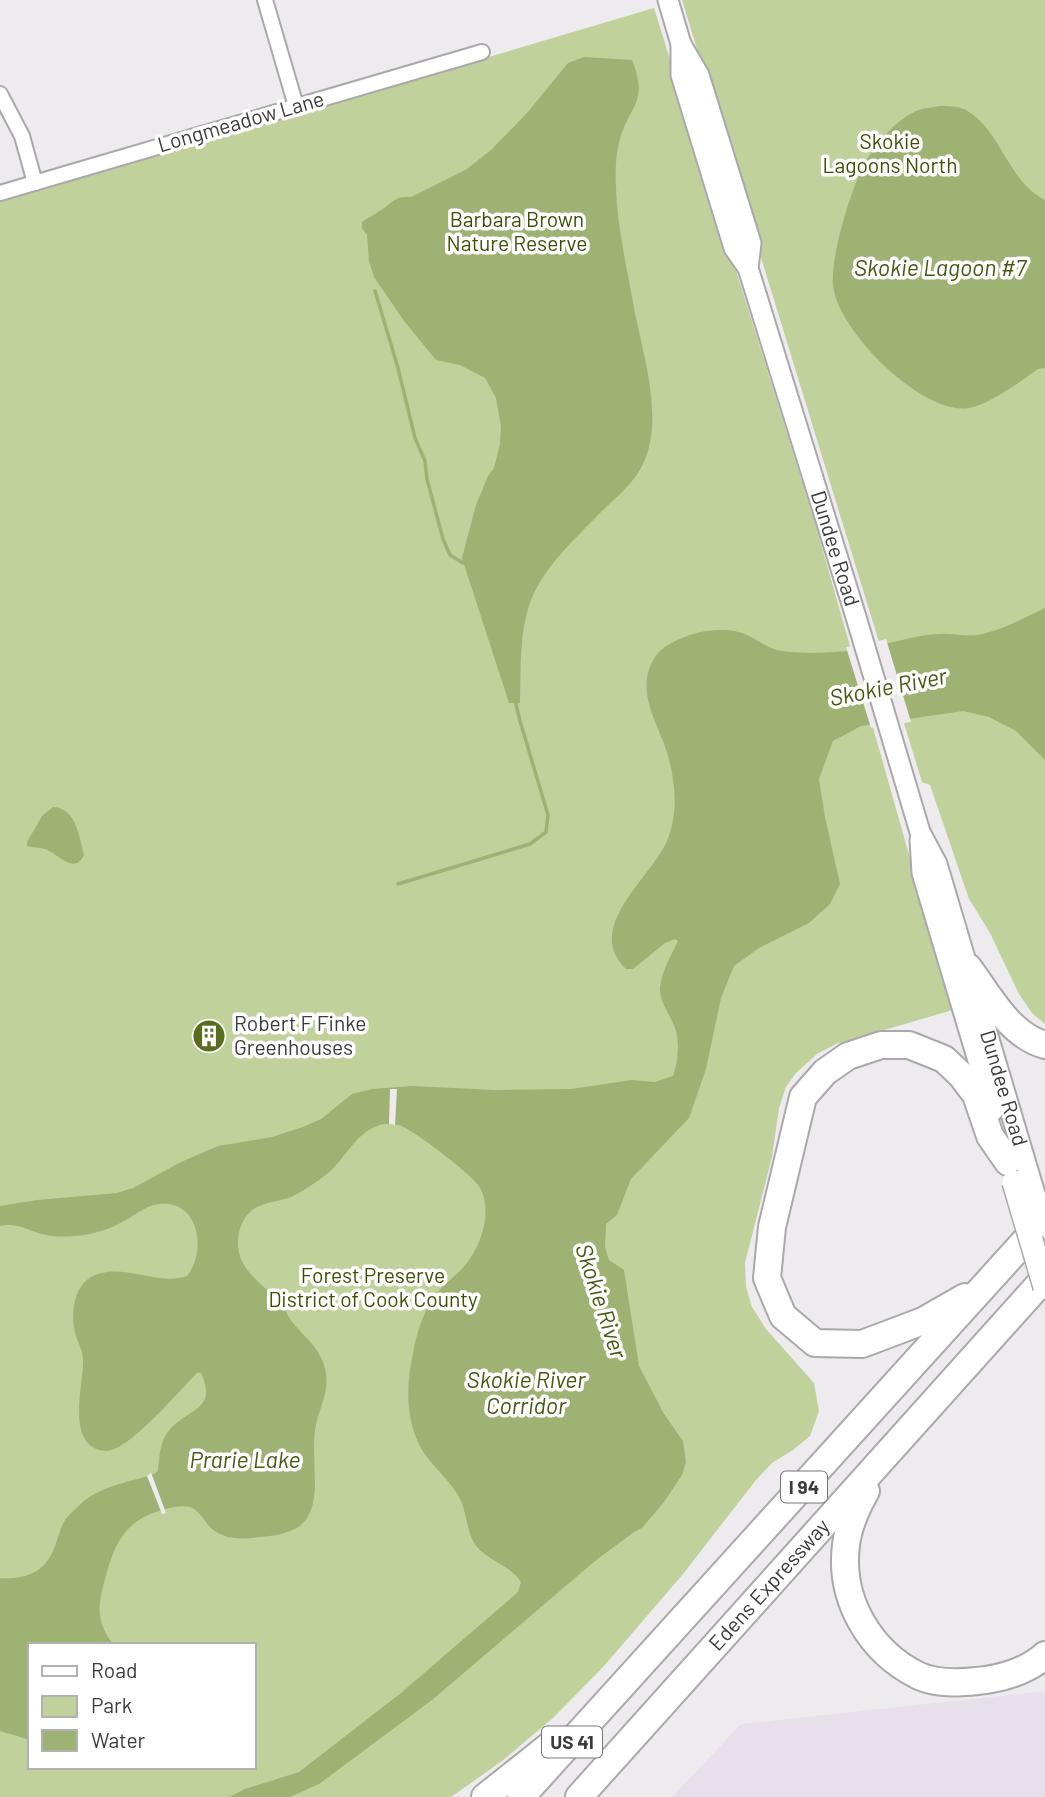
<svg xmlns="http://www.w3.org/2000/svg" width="1045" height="1797" viewBox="0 0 1045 1797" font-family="Barlow,sans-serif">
<rect width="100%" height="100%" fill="#eeebef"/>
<path fill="#e7e0eb" d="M1045,1691V1797H672L741,1724Z"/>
<g fill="#c0d19b" fill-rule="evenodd">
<path d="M682,0H1045V1024L1032,1013L1019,994L990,933L969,899L930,785L922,782Z"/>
<path d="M654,8L816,526L953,1010L836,1044L817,1054L796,1073L786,1087L779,1108L772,1157L745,1263L746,1287L752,1307L766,1329L814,1383L819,1411L810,1436L793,1450L772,1463L756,1480L683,1574L604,1666L553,1718L502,1761L451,1797H0V202ZM30,1645H254V1767H30Z"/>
</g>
<g fill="#9eb373">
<path d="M584,57L632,60C649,103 630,104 620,139C616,152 615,173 616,187C617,225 628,274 635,313C644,357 664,420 643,464C634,484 613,500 598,515C573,541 542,569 530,603C519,634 521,670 520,703H509L462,558L476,505L488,476L494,468L500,444L501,426L496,398L485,378L460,365L436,360L404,321L374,277L369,261L367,235L362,228V222C367,218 373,216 378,212C391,205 394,195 411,197L467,169L491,150L527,113L568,63Z"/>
<path d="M939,106C948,106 959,106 966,110C1002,131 1008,182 1045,200V368L1038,369C1021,381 989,405 969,408C922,416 835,328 833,284C831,256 849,196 861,171C871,149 892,123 914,112C921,108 931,108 939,106Z"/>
<path d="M1045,608V760L1016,731L989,717L963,711L861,726L833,741L819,779L825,817L840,884L830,904L809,923L759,948L734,966L721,998L706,1069L689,1118L631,1179L617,1215L606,1224L605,1247L609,1260L624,1270L639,1366L664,1414L683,1441L686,1462L682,1475L664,1502L642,1528L634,1532L595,1561L432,1700L319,1784L290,1797H229L245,1789L299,1772L401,1693L518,1592L521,1582C510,1565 490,1562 477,1547C467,1535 467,1515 461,1501C454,1486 441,1474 430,1461C405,1431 405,1390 413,1353C416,1335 422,1316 432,1300C441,1285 456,1277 466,1264C482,1245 494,1207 478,1185C470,1173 412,1129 399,1125C398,1125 386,1124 385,1124C357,1128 347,1158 327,1174C316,1182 304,1191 291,1197C278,1202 262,1202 251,1211C242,1219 238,1231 238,1243C238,1272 265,1285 282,1304C286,1310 288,1317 293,1323C303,1335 317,1346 323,1362C333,1388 319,1405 315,1430C313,1449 315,1468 315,1487C313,1526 296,1534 260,1537C249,1538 236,1540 225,1536C205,1529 206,1517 194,1509C187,1504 173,1507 166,1509C126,1519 115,1541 105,1579C98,1606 95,1621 114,1645H30V1740L0,1731V1578C23,1580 44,1573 53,1551C58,1540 59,1530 65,1520C70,1513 78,1507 84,1501C104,1485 131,1482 154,1474L158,1471C159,1458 160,1443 167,1433C185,1408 219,1412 201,1373H197C180,1390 128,1452 106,1451C65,1448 83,1387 83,1363C84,1351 78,1344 75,1333C71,1316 73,1290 88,1279C118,1259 155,1287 187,1276C207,1251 199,1200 160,1204C146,1205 137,1214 126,1220C110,1229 93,1235 74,1236C64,1237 52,1237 42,1234C27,1230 16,1222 0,1226V1206L37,1200L117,1193L133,1188L181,1162L218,1146L272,1137L303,1127L321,1119L352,1094L372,1089L412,1086L495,1090L571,1089L632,1080L655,1082L673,1076C678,1061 680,1044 675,1028C670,1014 659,1002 660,987C662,970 671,956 678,941L675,939L665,943L633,969H626C584,929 647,881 665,845C678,819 676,790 670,763C662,727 632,693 655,657C664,643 691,633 707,631C716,630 729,629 738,632C753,635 766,649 782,651C804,654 839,653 861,649C888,645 912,635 939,634C953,633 968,638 982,634C1004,629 1024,618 1045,608Z"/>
<path d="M53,807C76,808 79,836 84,855C74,876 58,853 45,849C38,847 33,848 27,846V842L42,816Z"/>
</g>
<g fill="#eeebef">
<path d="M886,639L911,722L871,728L846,647L860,646Z"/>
<path d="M390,1089H397L395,1125L389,1124Z"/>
<path d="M151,1473L152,1475L166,1513L162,1514L147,1476Z"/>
</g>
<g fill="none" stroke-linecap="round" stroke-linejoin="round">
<g stroke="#9eb373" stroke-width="3.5">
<path d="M375,291L398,368L415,438L425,461L427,479L443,539L450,555L463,563"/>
<path d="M398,884L530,844L546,832L548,815L520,721L515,700"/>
</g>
<defs>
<g id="minor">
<path d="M265,0L296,106"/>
<path d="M0,94L22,136L35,183"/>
<path d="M0,193L482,52"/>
</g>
<g id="secondary">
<path d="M668,0L681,44L699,75L751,243L748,268"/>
<path id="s1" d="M681,44V75L734,248L748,268L856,617L920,832L937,864L1027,1167"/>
<path d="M920,840L922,873L993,1111"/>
</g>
<g id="motorway">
<path d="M968,967C989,995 1009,1035 1045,1045"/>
<path d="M965,1297L923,1321L862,1344L815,1343L783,1316L767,1278L772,1227L803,1097L825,1072L848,1056L881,1045H909L944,1059L961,1075L976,1095L990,1136L1008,1162"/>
<path d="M866,1491C857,1507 848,1527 846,1545C839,1600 870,1652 919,1676C937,1684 958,1683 977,1681C1000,1679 1028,1671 1045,1655"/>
<path d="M485,1797L553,1743"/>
<path d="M521,1797L1044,1220"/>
<path id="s2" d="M579,1797L1045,1278"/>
</g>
</defs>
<use href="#minor" stroke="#aaa8ac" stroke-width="18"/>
<use href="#secondary" stroke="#aaa8ac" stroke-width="23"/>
<use href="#motorway" stroke="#aaa8ac" stroke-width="30"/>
<use href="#minor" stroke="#fff" stroke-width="14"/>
<use href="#secondary" stroke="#fff" stroke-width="19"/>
<use href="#motorway" stroke="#fff" stroke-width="26"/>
<defs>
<path id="secondary-bridge" d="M1027,1167L1045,1227"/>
<path id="primary-bridge" d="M1014,1182L1045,1287"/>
</defs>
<use href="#secondary-bridge" stroke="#aaa8ac" stroke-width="23" stroke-linecap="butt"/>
<use href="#primary-bridge" stroke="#aaa8ac" stroke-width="26" stroke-linecap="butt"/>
<use href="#secondary-bridge" stroke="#fff" stroke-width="19"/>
<use href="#primary-bridge" stroke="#fff" stroke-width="23"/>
</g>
<defs>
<symbol id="building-disc" viewBox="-11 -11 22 22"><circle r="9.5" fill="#596d1c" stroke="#fff"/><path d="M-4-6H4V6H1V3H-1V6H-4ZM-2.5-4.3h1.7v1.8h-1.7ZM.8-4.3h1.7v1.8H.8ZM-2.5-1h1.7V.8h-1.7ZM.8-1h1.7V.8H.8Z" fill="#fff"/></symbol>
</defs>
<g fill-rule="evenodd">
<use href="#building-disc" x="190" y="1017" width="38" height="38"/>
</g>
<g text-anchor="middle" stroke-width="7" stroke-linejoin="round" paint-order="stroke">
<g fill="#fff" stroke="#767676" stroke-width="2">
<rect x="781" y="1471.5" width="46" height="31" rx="5"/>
<rect x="542" y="1726.5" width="60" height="31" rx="5"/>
</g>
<g font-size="19" font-weight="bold" fill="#3c3b3c">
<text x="804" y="1494">I 94</text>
<text x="572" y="1749">US 41</text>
</g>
<g font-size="21" fill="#3c3b3c" stroke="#fff">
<text transform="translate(241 122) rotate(-16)" y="7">Longmeadow Lane</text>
<text dy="7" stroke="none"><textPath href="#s1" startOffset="530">Dundee Road</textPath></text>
<text dy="7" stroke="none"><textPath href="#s1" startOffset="1096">Dundee Road</textPath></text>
<text dy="7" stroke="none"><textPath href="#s2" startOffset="285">Edens Expressway</textPath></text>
</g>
<g font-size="21" fill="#3e4f03" stroke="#fff">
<text x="890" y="149">Skokie<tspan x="890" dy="24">Lagoons North</tspan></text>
<text x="517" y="227">Barbara Brown<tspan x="517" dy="24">Nature Reserve</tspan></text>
<text x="373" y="1283">Forest Preserve<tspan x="373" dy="24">District of Cook County</tspan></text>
</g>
<g font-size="21" fill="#3c3b3c" stroke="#fff" text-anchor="start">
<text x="234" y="1031">Robert F Finke<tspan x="234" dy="24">Greenhouses</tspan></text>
</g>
<g font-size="23" font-style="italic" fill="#475811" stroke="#fff">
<text x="940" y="276">Skokie Lagoon #7</text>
<text transform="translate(888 687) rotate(-11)" y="8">Skokie River</text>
<text transform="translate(601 1301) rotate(72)" y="8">Skokie River</text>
<text x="526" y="1388">Skokie River<tspan x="526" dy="26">Corridor</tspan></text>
<text x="245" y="1468">Prarie Lake</text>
</g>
</g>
<rect x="28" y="1643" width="228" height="126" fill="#ffffff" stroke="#b1b1b1" stroke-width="2"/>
<rect x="42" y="1666" width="35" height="10" fill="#ffffff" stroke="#b1b1b1" stroke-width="2"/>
<text x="91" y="1678" font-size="21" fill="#3c3b3c">Road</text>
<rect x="42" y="1696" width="35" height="21" fill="#c0d19b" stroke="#b1b1b1" stroke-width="2"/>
<text x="91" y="1713" font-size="21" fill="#3c3b3c">Park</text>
<rect x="42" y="1730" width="35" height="21" fill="#9eb373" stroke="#b1b1b1" stroke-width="2"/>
<text x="91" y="1748" font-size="21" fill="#3c3b3c">Water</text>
</svg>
